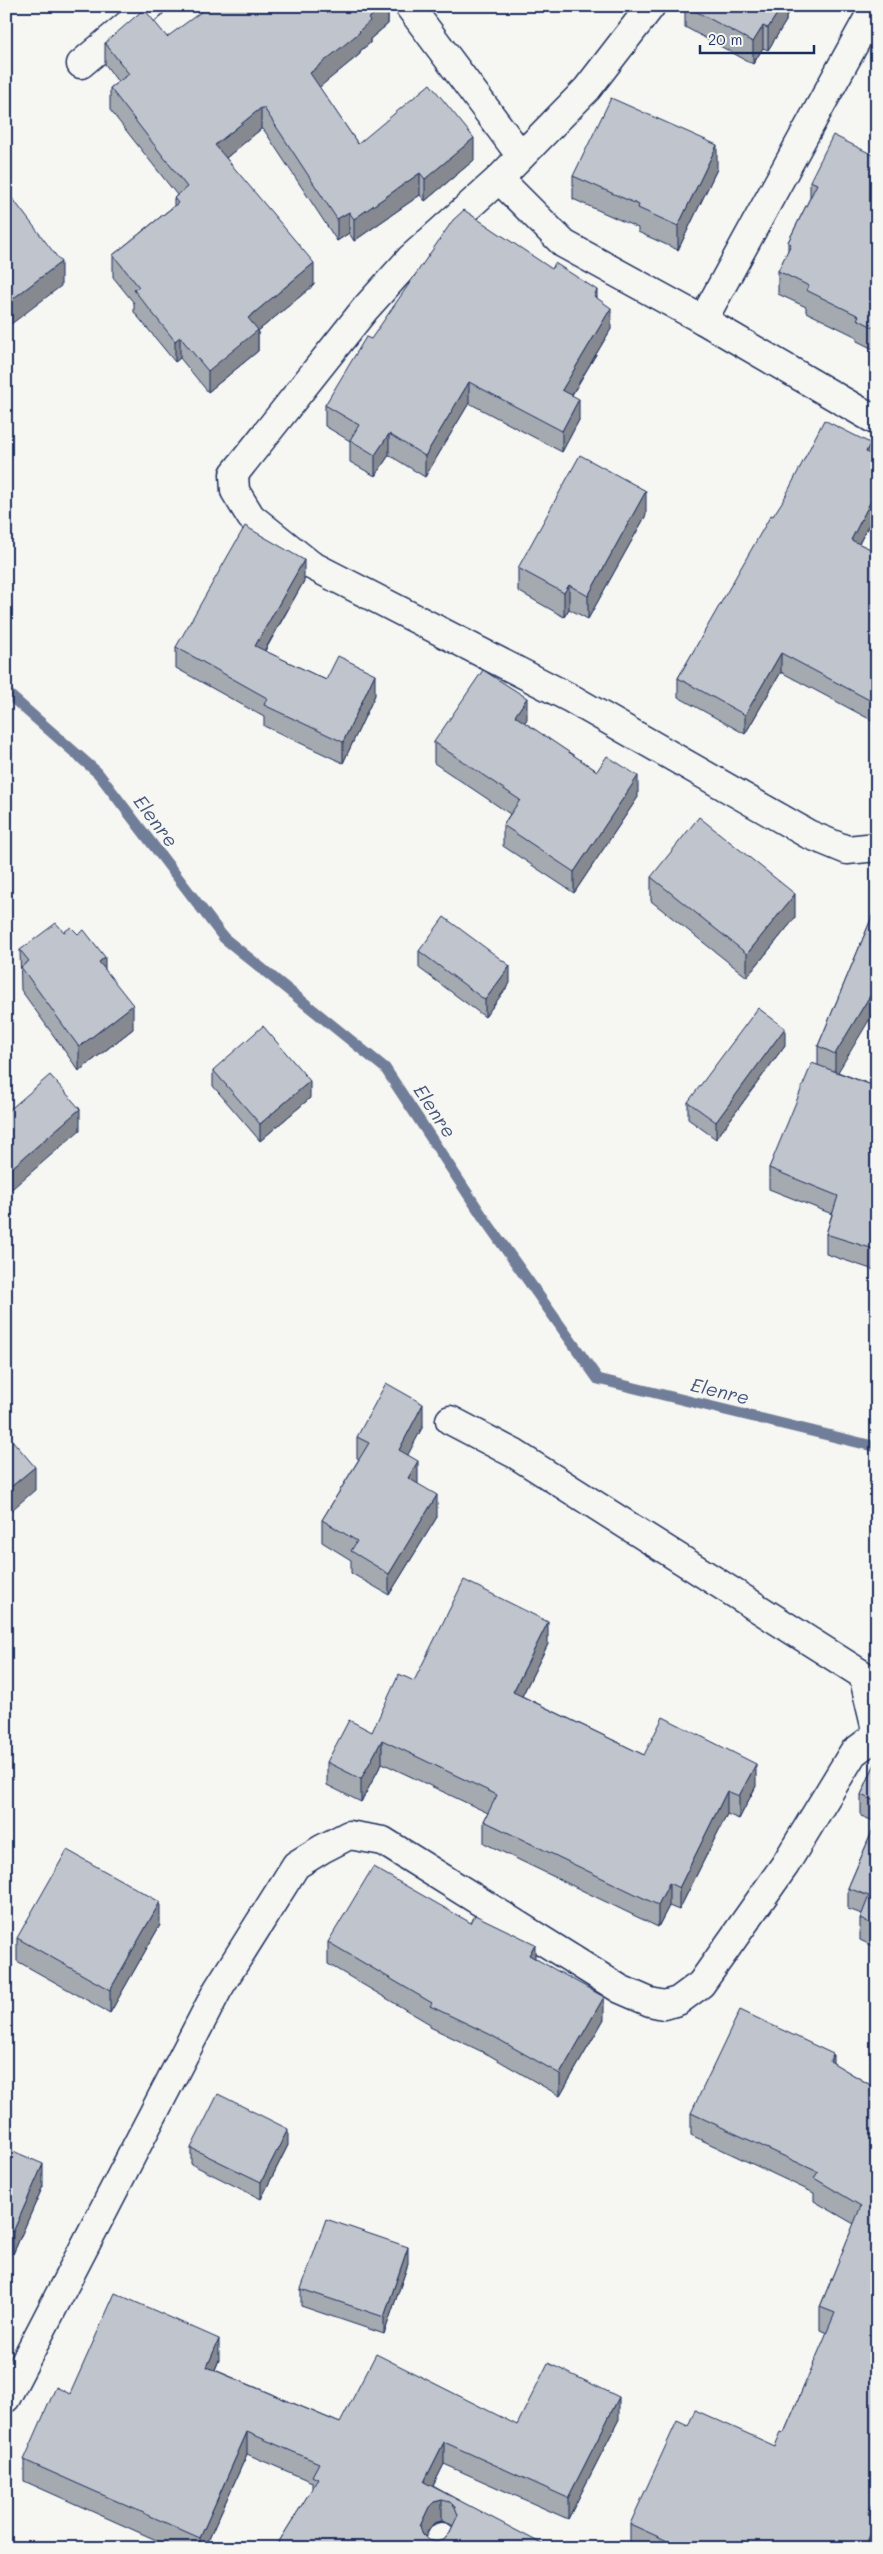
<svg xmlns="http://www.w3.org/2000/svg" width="883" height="2554" viewBox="0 0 883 2554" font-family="Mali,sans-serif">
<rect width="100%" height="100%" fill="#f6f6f2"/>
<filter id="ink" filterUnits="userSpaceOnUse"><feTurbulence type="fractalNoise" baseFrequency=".02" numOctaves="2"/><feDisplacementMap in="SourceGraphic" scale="10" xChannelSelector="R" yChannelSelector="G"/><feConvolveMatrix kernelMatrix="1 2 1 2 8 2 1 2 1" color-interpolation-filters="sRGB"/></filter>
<g filter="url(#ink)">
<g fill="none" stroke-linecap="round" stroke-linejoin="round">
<path stroke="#717e99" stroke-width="11" d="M6,692L98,773L224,938L385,1068L483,1217L598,1379L877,1447"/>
<defs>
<g id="minor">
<path d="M409,6L521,156"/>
<path d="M651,6L587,89L499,179L411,258L365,309L234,474L235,491L251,517L311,565L572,699L808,834L847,850L877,847"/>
<path d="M81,64L150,6"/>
<path d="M499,179L564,244L703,320L877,421"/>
<path d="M703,320L875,6"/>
<path d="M450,1420L515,1454L863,1675L877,1734"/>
<path d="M6,2398L218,1989L296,1865L322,1849L349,1835L383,1841L620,1989L650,2002L664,2005L678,2001L701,1984L785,1865L853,1753L877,1735"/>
<path d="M436,2548L442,2537"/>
</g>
</defs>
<use href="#minor" stroke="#1b2f5e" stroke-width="31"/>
<use href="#minor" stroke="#f6f6f2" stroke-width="28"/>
</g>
<g fill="#a5a9b0" stroke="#1b2f5e" fill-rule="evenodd">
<path d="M388,6V24L370,39V43L360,51V54L319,87L358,144L474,160L425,201L420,195L354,241L349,233L337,241L264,130L261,129L226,158L314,285L258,331V351L208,392L180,358L175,362L134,312V303L113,277V255L174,206V198L177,195L110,110V88L118,82L105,64V43L167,37Z"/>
<path d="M685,6H792L786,17V21L768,50L763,48L753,64L685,27Z"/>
<path d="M877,157V351L857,341V337L806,312V307L778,294V271L788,251V242L810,198V181Z"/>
<path d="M717,169L678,250L638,232V228L573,199V176Z"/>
<path d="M552,269L597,298L611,329L572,395L579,420L562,452L469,403L425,477L389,455L375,476L350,462V441L325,426V405L371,339Z"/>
<path d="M870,454L877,458V509L859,544L877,552L875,722L781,672L745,734L678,697V678L773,516Z"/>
<path d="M646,515L588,619L569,609L564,617L518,591V568Z"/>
<path d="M304,581L265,651L326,680L375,695L343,763L264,726V717L176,668V647Z"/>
<path d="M527,719L524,723L597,771L638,797L574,893L503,846V825L510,814L434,763V742Z"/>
<path d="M651,877L795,918L747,977L651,901Z"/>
<path d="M877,905L838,1072L877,1087V1271L826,1254V1234L832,1214L769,1189V1168L818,1065V1046Z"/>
<path d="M64,932L105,970L133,1029L79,1071L21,990L20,950Z"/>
<path d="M419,951L510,983L485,1017L419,968Z"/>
<path d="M785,1045L716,1139L688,1119V1102Z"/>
<path d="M213,1070L310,1098L260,1141L213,1086Z"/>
<path d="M423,1426L407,1455L418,1484L437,1517L389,1595L351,1573V1560L322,1542V1520L359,1459L357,1458V1437Z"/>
<path d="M548,1644L522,1696L644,1755L756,1786L739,1819L727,1814L679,1910L669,1906L658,1927L484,1843V1821L488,1813L382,1763L361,1802L327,1785V1762L372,1732L414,1681Z"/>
<path d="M877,1759V1948L860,1940V1919L862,1914L848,1909V1888L876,1822L861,1816V1795Z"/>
<path d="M471,1923L535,1958L604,2019L560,2096L489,2055L430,2027V2024L328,1964V1942Z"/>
<path d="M160,1925L110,2013L17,1961V1938Z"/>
<path d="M833,2063L877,2089V2543L874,2548H632L630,2547V2524L688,2426L775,2446L784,2433L827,2333L820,2330V2307L854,2224L814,2201V2193L691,2135V2113Z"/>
<path d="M288,2145L261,2199L191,2164V2148Z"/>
<path d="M6,2148L43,2186L13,2254L6,2251Z"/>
<path d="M408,2264L384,2334L301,2306V2289Z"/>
<path d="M219,2360L215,2370L340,2423L517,2425L619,2419L568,2519L444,2464L433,2486L544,2548H275L312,2489V2482L247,2454L205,2548H174L24,2481V2460L70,2394ZM442,2521L450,2524L453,2526L449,2534L444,2540L436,2542L428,2540L425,2537L429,2529L434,2523Z"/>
</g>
<g fill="#868990" stroke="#1b2f5e">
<path d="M384,6H388V24L370,39V43L360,51V54L310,95V73L359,31L368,19Z"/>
<path d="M782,6H792L786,17V21L768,50V28Z"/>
<path d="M763,26V48L753,64V42Z"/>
<path d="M261,108V129L215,167V145Z"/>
<path d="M474,138V160L425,201V179Z"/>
<path d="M717,145V169L678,250V226Z"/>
<path d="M420,173V195L354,241V219Z"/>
<path d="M349,212V233L337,241V219Z"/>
<path d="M61,262V286L6,328V304Z"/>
<path d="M314,263V285L258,331V351L208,392V371L248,318Z"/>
<path d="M597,290V312L594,296Z"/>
<path d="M611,308V329L562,411V390Z"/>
<path d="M180,337V358L175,362V341Z"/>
<path d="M469,382V403L425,477V456Z"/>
<path d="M579,399V420L562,452V431Z"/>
<path d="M389,434V455L375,476V455Z"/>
<path d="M870,443V463L866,452Z"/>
<path d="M877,489V509L851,559V540Z"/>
<path d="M646,491V515L588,619V596Z"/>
<path d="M304,560V581L255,667V646Z"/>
<path d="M569,585V609L564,617V593Z"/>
<path d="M781,653V672L745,734V715Z"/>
<path d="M375,674V695L343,763V742Z"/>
<path d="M527,698V719L515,737V716Z"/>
<path d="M877,699V718L875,722V703Z"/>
<path d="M638,776V797L574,893V872Z"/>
<path d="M795,894V918L747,977V954Z"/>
<path d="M105,957V980L99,962Z"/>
<path d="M510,966V983L485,1017V1000Z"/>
<path d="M877,984V1007L835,1077V1054Z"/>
<path d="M133,1005V1029L79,1071V1047Z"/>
<path d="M785,1028V1045L716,1139V1122Z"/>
<path d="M310,1081V1098L260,1141V1124Z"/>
<path d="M80,1109V1130L6,1194V1173Z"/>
<path d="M423,1404V1426L399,1472V1450Z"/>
<path d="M418,1461V1483L408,1500V1478Z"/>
<path d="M35,1467V1490L6,1515V1491Z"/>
<path d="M437,1495V1517L389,1595V1574Z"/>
<path d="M548,1622V1644L513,1714V1692Z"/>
<path d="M382,1740V1763L361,1802V1779Z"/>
<path d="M756,1764V1786L739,1819V1796Z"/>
<path d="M727,1791V1814L679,1910V1888Z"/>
<path d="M669,1883V1906L658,1927V1905Z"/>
<path d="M160,1902V1925L110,2013V1990Z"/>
<path d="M535,1944V1965L529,1955Z"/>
<path d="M604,1997V2019L560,2096V2074Z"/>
<path d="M833,2054V2076L830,2061Z"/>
<path d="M288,2129V2145L261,2199V2182Z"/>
<path d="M43,2164V2186L13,2254V2232Z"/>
<path d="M408,2247V2264L384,2334V2317Z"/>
<path d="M219,2339V2360L207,2388V2367Z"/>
<path d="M619,2397V2419L568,2519V2498Z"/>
<path d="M247,2432V2454L205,2548H200V2538Z"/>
<path d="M444,2442V2464L424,2504V2482Z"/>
<path d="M877,2494V2516L868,2536V2514Z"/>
<path d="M442,2500V2521L434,2523L429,2529L420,2548V2526L429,2507L434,2502Z"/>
<path d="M877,2520V2543L874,2548H864Z"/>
</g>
<g fill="#c0c4cd" stroke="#1b2f5e" fill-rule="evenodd">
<path d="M209,6H384L368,19L370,21L359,31L360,32L310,73L358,144L430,84L474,138L425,179L420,173L354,219L349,212L337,219L264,108H261L215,145L314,263L248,318L258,330L208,371L180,337L175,341L134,290L139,287L113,255L178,203L174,198L187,187L110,88L129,74L105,43L144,9L167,37Z"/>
<path d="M686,6H782L768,28L763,26L753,42Z"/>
<path d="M611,98L717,145L678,226L638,208L639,205L573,176Z"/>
<path d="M833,135L877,157V329L857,319L859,316L806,290L809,286L778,271L791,244L788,242L817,184L810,181Z"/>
<path d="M6,190L61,262L6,304Z"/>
<path d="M464,210L552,269L555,263L597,290L594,296L611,308L562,390L579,399L562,431L469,382L425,456L389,434L375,455L350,440L359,425L325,405L366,337L371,339L453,220Z"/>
<path d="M824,420L870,443L866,452L877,458V489L851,540L877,552V699L875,703L781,653L745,715L678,678L771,515L773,516L784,499Z"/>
<path d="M580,455L646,491L588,596L569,585L564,593L518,568Z"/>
<path d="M245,526L304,560L255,646L326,680L338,656L375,674L343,742L264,705L267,698L176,647Z"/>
<path d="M483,670L527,698L515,716L597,771L607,756L638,776L574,872L503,825L520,800L434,742Z"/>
<path d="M699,817L795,894L747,954L651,877Z"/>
<path d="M877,905V984L835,1054L818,1046Z"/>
<path d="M444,917L510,966L485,1000L419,951Z"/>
<path d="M56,923L64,932L71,927L78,934L84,930L105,957L99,962L133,1005L79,1047L21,967L29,961L20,950Z"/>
<path d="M758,1008L785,1028L716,1122L688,1102Z"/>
<path d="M263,1026L310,1081L260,1124L213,1070Z"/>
<path d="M812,1063L877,1087V1250L826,1234L838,1196L769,1168Z"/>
<path d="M50,1075L80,1109L6,1173V1113Z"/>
<path d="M386,1383L423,1404L399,1450L418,1461L408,1478L437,1495L389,1574L351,1551L357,1541L322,1520L369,1443L357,1437Z"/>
<path d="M6,1433L35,1467L6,1491Z"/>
<path d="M464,1580L548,1622L513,1692L644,1755L663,1717L756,1764L739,1796L727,1791L679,1888L669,1883L658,1905L484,1821L497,1795L382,1740L361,1779L327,1762L349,1720L372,1732L399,1674L414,1681Z"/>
<path d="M877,1759V1802L861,1795Z"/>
<path d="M877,1820V1926L860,1919L869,1896L848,1888Z"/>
<path d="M67,1850L160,1902L110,1990L17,1938Z"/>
<path d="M373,1867L471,1923L475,1915L535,1944L529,1955L604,1997L560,2074L489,2034L430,2006L432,2003L328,1942Z"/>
<path d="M740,2010L833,2054L830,2061L877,2089V2494L868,2514L877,2518V2520L864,2548H858L853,2546L852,2548H683L630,2524L677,2421L688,2426L695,2410L775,2446L781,2432L784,2433L835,2313L820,2307L861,2206L814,2178L818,2172L691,2113Z"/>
<path d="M218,2094L288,2129L261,2182L191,2148Z"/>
<path d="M6,2148L43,2164L13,2232L6,2229Z"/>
<path d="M326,2219L408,2247L384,2317L301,2289Z"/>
<path d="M115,2293L219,2339L207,2367L340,2423L376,2354L517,2425L548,2363L619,2397L568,2498L444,2442L424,2482L544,2545L543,2548H275L318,2479L312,2476L319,2463L247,2432L200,2538L24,2460L56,2387L70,2394ZM442,2500L450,2502L455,2507L458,2515L449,2534L444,2540L436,2542L428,2540L423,2535L420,2526L429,2507L434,2502Z"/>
</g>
</g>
<g text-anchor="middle" stroke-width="5" stroke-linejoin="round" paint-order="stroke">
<g font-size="19" font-style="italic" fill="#46567b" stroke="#f6f6f2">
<text transform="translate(156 821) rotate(53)" y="7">Elenre</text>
<text transform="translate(435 1111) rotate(56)" y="7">Elenre</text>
<text transform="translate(720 1391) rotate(14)" y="7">Elenre</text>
</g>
</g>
<rect width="883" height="2554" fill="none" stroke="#f6f6f2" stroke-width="25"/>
<rect x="12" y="12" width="858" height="2529" fill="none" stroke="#1b2f5e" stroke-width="2" filter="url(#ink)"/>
<path d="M700 45v8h114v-8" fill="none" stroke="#1b2f5e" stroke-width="2.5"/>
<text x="708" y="45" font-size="15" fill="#1b2f5e" stroke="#f6f6f2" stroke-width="4" paint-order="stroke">20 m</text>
</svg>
